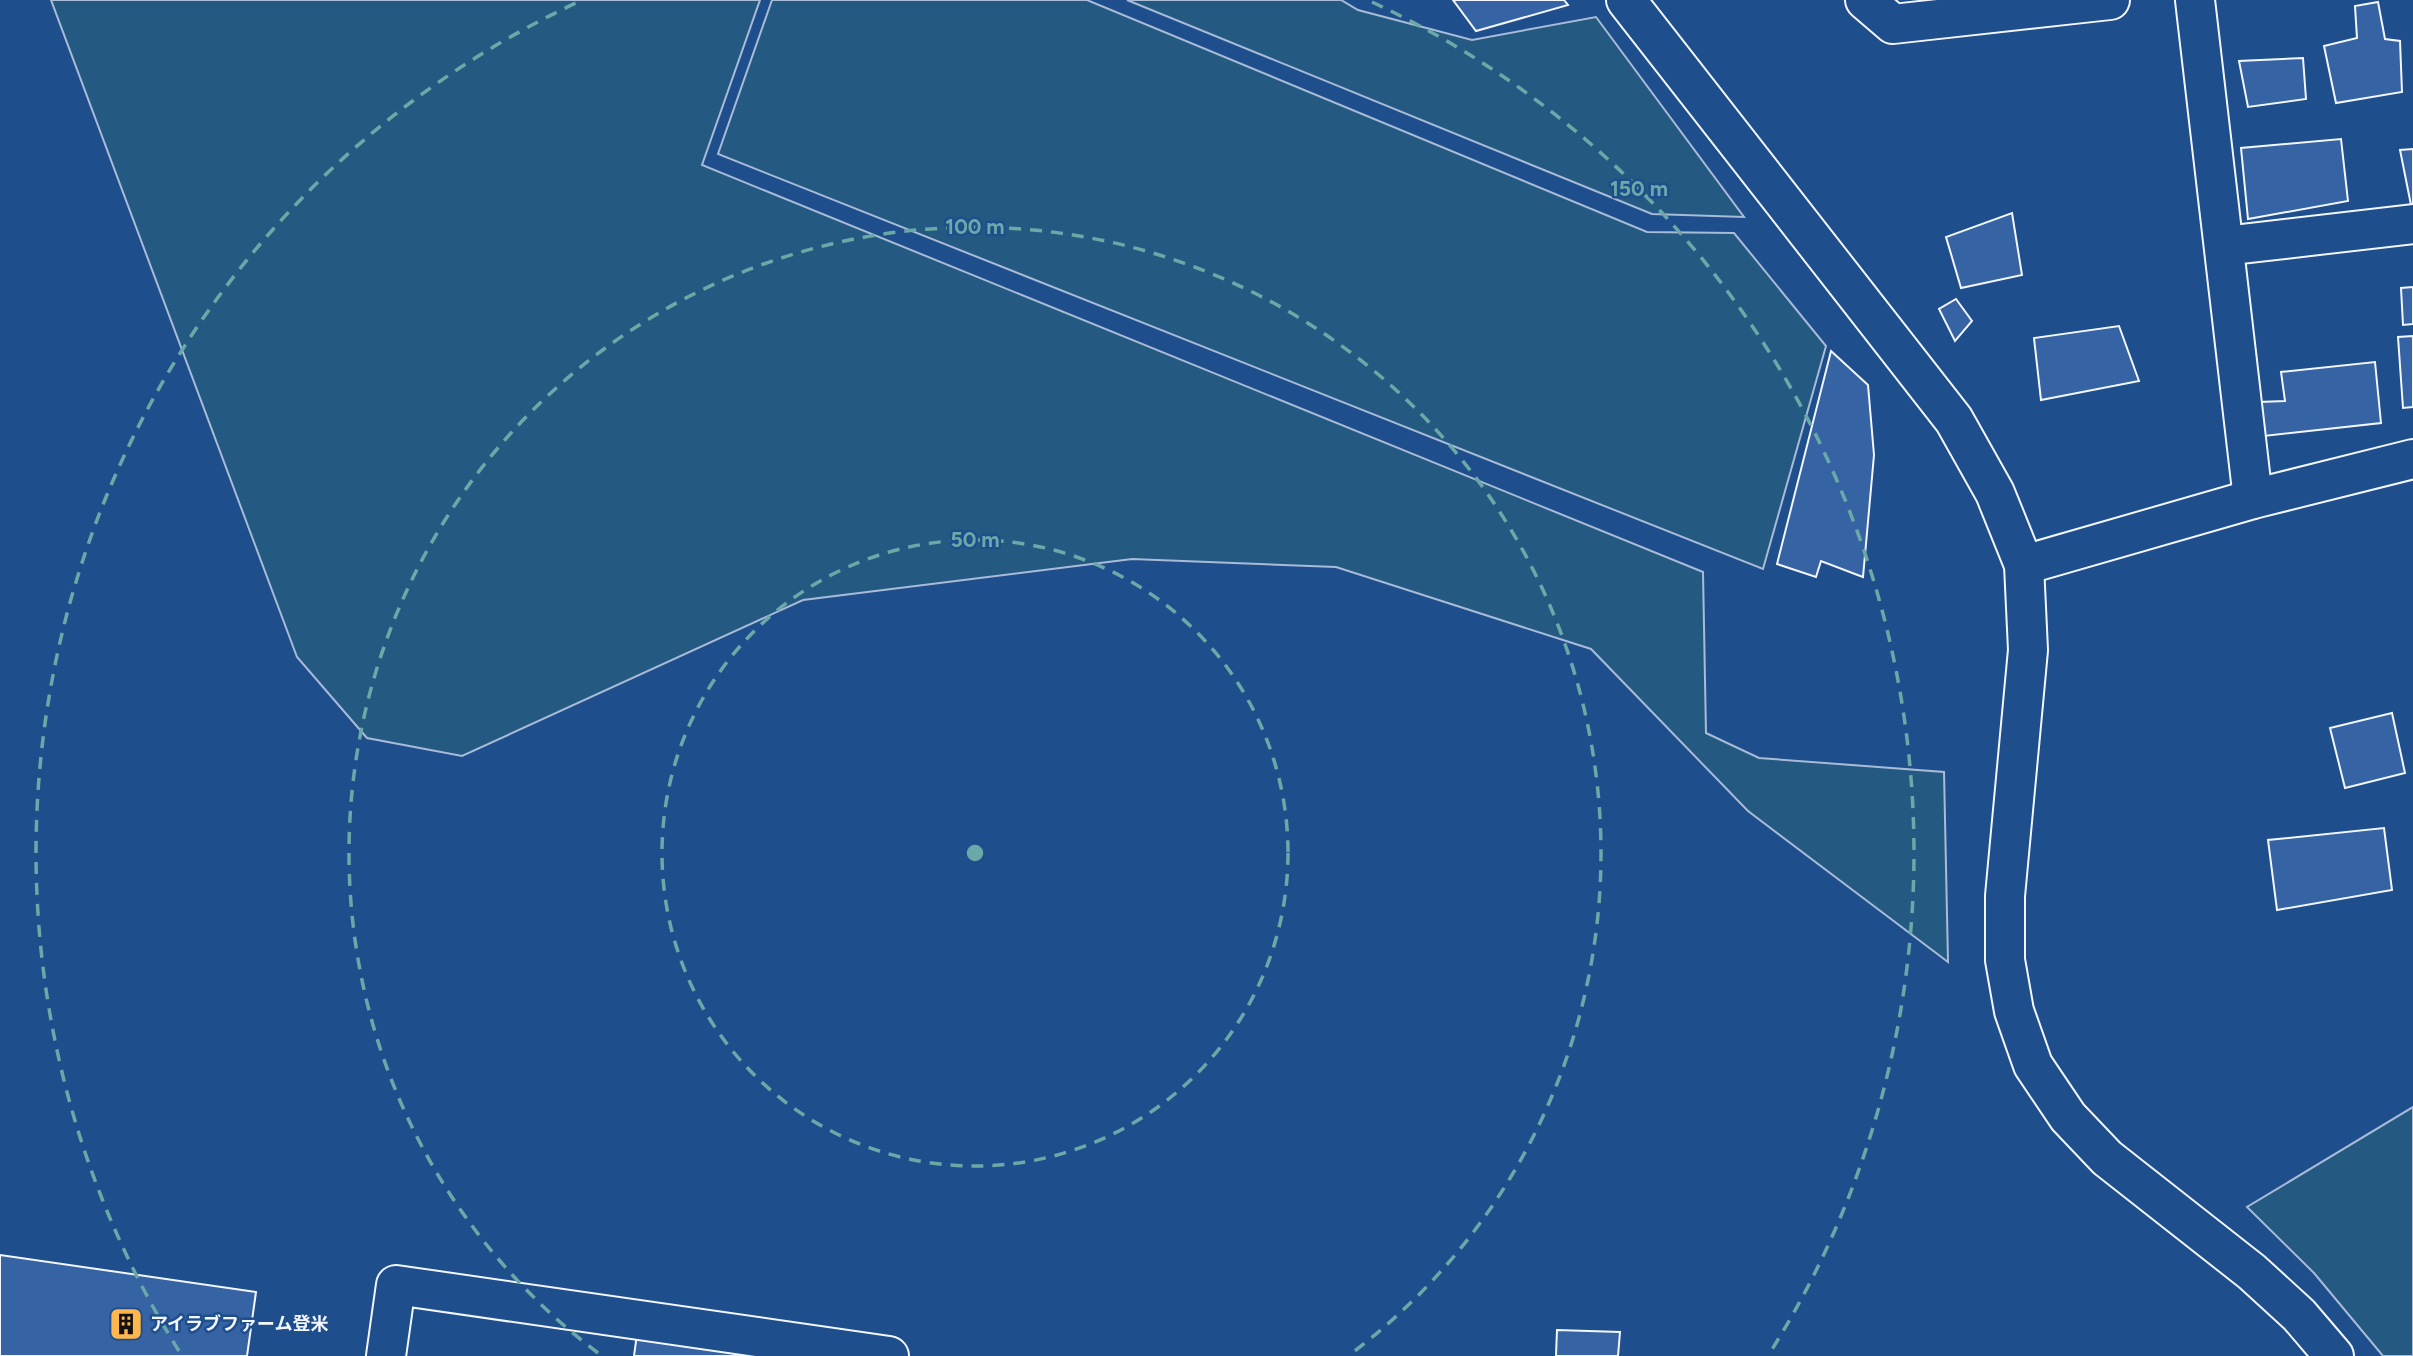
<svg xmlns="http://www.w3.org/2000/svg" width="2413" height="1356" viewBox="0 0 2413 1356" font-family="Figtree,'Noto Sans JP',sans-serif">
<rect width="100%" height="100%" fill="#1f4e8c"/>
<g fill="#245a82" stroke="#a8bbd7" stroke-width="2">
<path d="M51,0H760L702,165L1703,572L1706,733L1759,758L1944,772L1948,962L1748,811L1591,649L1336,567L1132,559L803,600L462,756L367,738L297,657Z"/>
<path d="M772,0H1087L1647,232L1734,233L1826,346L1763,569L718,154Z"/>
<path d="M1127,0H1341L1358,10L1472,40L1596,17L1744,217L1652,214Z"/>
<path d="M2413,1107V1356H2383L2314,1273L2247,1207Z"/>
</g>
<g fill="#3563a3" stroke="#f2f6ff" stroke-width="2">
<path d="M1453,0H1564L1568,5L1476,31Z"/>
<path d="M2378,2L2385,39L2400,41L2402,92L2336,103L2324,46L2357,38L2355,6Z"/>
<path d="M2303,58L2306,99L2248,107L2239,61Z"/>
<path d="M2341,139L2348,201L2248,219L2241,148Z"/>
<path d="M2413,149V205H2411L2400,150Z"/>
<path d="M2012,213L2022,275L1961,288L1946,237Z"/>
<path d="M2413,287V324L2403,325L2401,288Z"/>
<path d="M1956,299L1972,321L1955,341L1939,309Z"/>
<path d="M2119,326L2139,381L2041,400L2034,338Z"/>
<path d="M2413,336V407L2403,408L2398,337Z"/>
<path d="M1831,351L1868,385L1874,455L1863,577L1821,561L1816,577L1777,564Z"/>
<path d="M2375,362L2381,423L2264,436L2259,402L2285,401L2281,372Z"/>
<path d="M2392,713L2405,773L2345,788L2330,728Z"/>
<path d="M2384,828L2392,890L2277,910L2268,840Z"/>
<path d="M0,1255L256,1292L247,1356H0Z"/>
<path d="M1557,1330L1620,1332L1618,1356H1556Z"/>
<path d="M637,1334L792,1356H634Z"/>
</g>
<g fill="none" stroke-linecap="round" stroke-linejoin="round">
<defs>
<g id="minor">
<path d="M1626,0L1954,420L1995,493L2024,565L2028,650L2005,896V960L2014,1011L2033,1065L2068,1117L2107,1158L2252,1272L2299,1315L2334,1356"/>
<path d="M1865,0L1893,24L2110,0"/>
<path d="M2195,0L2253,499"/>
<path d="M2224,246L2413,224"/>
<path d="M2024,565L2253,499L2413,459"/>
<path d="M386,1356L396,1285L889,1356"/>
</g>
</defs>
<use href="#minor" stroke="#f2f6ff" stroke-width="42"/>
<use href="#minor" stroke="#1f4e8c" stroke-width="38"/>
</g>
<g fill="none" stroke="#6aa9a8" stroke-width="3.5" stroke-dasharray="12 9">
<circle cx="975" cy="853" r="313"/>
<path d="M598 1353A626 626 0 1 1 1352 1353"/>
<path d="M179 1351A939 939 0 0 1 578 2M1372 2A939 939 0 0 1 1771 1351"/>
</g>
<defs>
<symbol id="building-square" viewBox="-11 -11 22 22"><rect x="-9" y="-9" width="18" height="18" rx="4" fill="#ffb74d" stroke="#1f4e8c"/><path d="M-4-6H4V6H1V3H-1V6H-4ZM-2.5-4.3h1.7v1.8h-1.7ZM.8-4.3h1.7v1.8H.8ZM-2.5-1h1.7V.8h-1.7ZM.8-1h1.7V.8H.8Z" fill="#111"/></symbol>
</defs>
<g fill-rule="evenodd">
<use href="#building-square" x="107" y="1305" width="38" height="38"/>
</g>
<g text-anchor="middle" stroke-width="5" stroke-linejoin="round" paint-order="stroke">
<g font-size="18" font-weight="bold" fill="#f2f6ff" stroke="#1f4e8c" text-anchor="start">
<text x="150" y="1330">アイラブファーム登米</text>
</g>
</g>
<circle cx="975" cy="853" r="10" fill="#6aa9a8" stroke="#1f4e8c" stroke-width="3.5"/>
<g font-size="21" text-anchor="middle" font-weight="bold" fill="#6aa9a8" stroke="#1f4e8c" stroke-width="5" stroke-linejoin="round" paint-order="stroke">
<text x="1639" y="196">150 m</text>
<text x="975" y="234">100 m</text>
<text x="975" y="547">50 m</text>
</g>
</svg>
